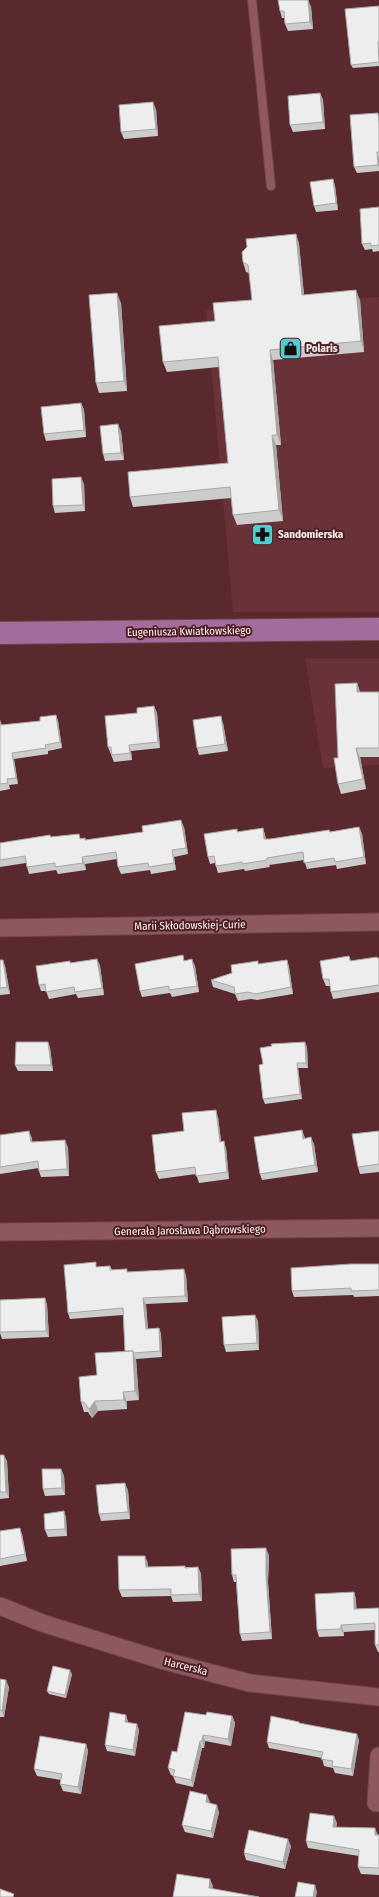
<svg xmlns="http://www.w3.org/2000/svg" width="379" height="1897" viewBox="0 0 379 1897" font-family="'Fira Sans Condensed',sans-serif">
<rect width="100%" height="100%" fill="#59292e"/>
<g fill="#693238">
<path d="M379,297V612H233L206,310Z"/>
<path d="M305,658H379V765L323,768Z"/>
</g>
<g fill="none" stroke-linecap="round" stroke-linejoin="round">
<defs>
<path id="lane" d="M252,0L271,186"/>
<g id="street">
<path d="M0,928L379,922"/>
<path d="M0,1232L379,1228"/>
<path d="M0,1606L42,1623L161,1660L250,1683L379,1697"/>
<path d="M376,1803L379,1756"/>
</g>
<path id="primary" d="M0,633L379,629"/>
</defs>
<use href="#lane" stroke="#6b454a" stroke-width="10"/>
<use href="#street" stroke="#6b454a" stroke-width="19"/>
<use href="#primary" stroke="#6b454a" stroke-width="24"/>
<use href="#lane" stroke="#8e595c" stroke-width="8"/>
<use href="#street" stroke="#8e595c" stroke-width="17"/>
<use href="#primary" stroke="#a26d9c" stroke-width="22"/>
</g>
<g fill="#ccc">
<path d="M308,0L311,7L313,29L288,31L285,24V18H282L280,11Z"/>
<path d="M379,6V66L353,68L351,65Z"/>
<path d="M320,93L323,100L325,129L293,132L290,125Z"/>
<path d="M156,109L158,136L124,139L121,132Z"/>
<path d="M379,116V171L357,173L354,167Z"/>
<path d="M333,179L335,186L338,210L316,212L314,206Z"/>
<path d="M379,207V251L373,252L372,249L365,250L362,244Z"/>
<path d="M296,234L299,244L304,295L360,300L364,352L273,360L281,445H276L283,521L237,525L233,515L231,498L133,507L130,497L228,463L219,367L167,372L163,362L215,321L252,300L249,273L246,272L243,262Z"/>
<path d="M121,303L127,391L99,393L96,383Z"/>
<path d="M81,403L84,410L86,437L46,441L44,434Z"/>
<path d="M121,431L124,460L105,461L103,454Z"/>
<path d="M84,484L85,511L55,513L53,506Z"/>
<path d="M357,683L360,692H379V757H360L366,789L341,794L338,784V758Z"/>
<path d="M154,706L157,713L160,748L131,751L132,760L114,762L108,747L137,713Z"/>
<path d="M56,715L58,721L62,748L48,751V754L14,759L18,784L9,785L10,789L0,791V720L2,725L40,721Z"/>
<path d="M223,723L228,751L199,755L197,748Z"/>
<path d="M184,827L188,854L174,857L176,870L151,874L150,870L121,874L118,867L117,859L85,864L86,870L58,874L56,870L29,874L27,867L26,863L0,867V843L50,835L51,837L80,838H85L86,840Z"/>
<path d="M359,827L362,834L366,864L337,869L336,865L307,869L304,860L269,865L270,867L245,871L244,869L218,873L215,863L210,864L208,857L237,829L238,832L263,828L265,835L266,839H270L330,832Z"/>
<path d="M349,956L351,961L379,958V992L333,999L331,992L330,986H326L323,979Z"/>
<path d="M97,959L100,966L104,995L78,998L76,994L49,999L46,991H41L39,985L71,963Z"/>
<path d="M0,960L5,966L10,994L0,995Z"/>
<path d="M185,960L195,966L199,992L172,997L170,993L142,997L140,991Z"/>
<path d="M287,960L289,967L293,994L257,1000L251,999L238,1001L235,994L213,987L211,980L259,964Z"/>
<path d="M48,1042L50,1048L53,1071H18L15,1065Z"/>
<path d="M307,1047L308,1068H298L302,1099L265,1104L263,1099Z"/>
<path d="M218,1117L221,1142L226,1148L229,1179L199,1183L196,1174L159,1179L156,1172L184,1131Z"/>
<path d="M302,1130L305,1138L314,1144L318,1172L262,1180L260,1174Z"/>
<path d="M379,1131V1172L360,1174L358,1167Z"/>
<path d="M0,1135L32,1138V1142L68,1147L69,1176L41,1177L39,1171V1168L0,1174Z"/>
<path d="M379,1264V1296L354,1297L353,1295L294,1297L292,1291Z"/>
<path d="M110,1266L112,1270L127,1269V1272L186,1275L188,1302L146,1304L148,1329L159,1328L161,1334L162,1357L136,1359L139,1400L127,1401V1409L98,1411L92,1418L88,1412H84L81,1402L97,1375L125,1351L123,1315L70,1319L68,1313L97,1267Z"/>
<path d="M45,1298L47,1305L49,1337L2,1339L0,1333V1300Z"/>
<path d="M258,1321L259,1350L226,1352L224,1345Z"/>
<path d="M0,1455L7,1461L9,1498L0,1499Z"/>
<path d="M61,1469L64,1476L65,1495L45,1496L43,1489Z"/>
<path d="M128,1490L130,1519L101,1521L99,1514Z"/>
<path d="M64,1511L66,1518L67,1536L48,1537L45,1530Z"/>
<path d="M0,1531L22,1534L27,1561L0,1566Z"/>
<path d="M269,1555L268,1582L272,1639L242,1641L240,1634L236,1582H234L232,1575Z"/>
<path d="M148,1563V1567H198L201,1574L202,1601L173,1602L171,1596L122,1597L119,1590Z"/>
<path d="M354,1592L356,1599V1609L379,1608V1652H378L375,1645V1630L344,1632V1636L319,1637L317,1630Z"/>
<path d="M72,1674L66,1698L49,1694L47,1691Z"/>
<path d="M0,1679L9,1687L4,1717H0Z"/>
<path d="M206,1715L232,1716L235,1723L231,1746L205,1741L204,1748H202L193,1787L176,1783L173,1776L171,1775L168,1768L177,1752Z"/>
<path d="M128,1721V1723L139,1730L135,1756L107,1751L105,1745Z"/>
<path d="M299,1722L300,1724L359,1740L353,1776L335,1773L333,1768L324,1766L322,1758L269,1748L267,1742Z"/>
<path d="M86,1744L88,1751L81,1794L63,1791L60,1784L61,1780L37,1776L34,1769Z"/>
<path d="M210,1802V1803L219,1812L213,1838L185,1832L182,1825Z"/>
<path d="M337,1823L336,1827L379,1835V1875L361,1874L358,1867L359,1856L308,1848L306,1841Z"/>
<path d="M291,1846L285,1869L246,1860L244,1853Z"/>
</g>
<g fill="#a6a6a6">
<path d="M308,0L311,7L313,29L310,22Z"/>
<path d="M320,93L323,100L325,129L323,122Z"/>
<path d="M153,102L156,109L158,136L156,129Z"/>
<path d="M377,152L379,158V168L378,165Z"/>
<path d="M333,179L335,186L338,210L336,203Z"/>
<path d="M296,234L299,244L305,305L302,295Z"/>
<path d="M356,290L360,300L364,352L361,341Z"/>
<path d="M117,293L121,303L127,391L124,381Z"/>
<path d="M270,350L273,360L281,445L277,435Z"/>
<path d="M81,403L84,410L86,437L84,430Z"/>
<path d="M118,424L121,431L124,460L121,453Z"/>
<path d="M272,435L276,445L283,521L279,510Z"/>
<path d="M81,477L84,484L85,511L83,505Z"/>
<path d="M357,683L360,692H357Z"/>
<path d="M154,706L157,713L160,748L158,742Z"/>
<path d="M56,715L58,721L62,748L60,742Z"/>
<path d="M221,716L223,723L228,751L225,744Z"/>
<path d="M129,745L131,751L132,760L130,753Z"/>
<path d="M356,748L360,757L366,789L363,779Z"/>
<path d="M12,753L14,759L18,784L16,778Z"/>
<path d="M181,820L184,827L188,854L186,848Z"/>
<path d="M359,827L362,834L366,864L364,857Z"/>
<path d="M263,828L265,835L267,846L264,839Z"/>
<path d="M172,850L174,857L176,870L174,863Z"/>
<path d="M82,857L85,864L86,870L83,863Z"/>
<path d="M97,959L100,966L104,995L102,988Z"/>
<path d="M192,959L195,966L199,992L197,986Z"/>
<path d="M3,960L5,966L10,994L7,987Z"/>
<path d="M287,960L289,967L293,994L291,987Z"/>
<path d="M48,1042L50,1048L53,1071L51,1065Z"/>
<path d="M305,1042L307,1047L308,1068L306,1063Z"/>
<path d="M297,1063L298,1068L302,1099L300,1094Z"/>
<path d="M216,1110L218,1117L222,1149L220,1142Z"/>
<path d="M302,1130L304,1136L306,1145L303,1139Z"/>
<path d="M29,1131L32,1138L33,1149L31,1142Z"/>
<path d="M311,1137L314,1144L318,1172L315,1165Z"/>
<path d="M65,1140L68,1147L69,1176L67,1169Z"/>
<path d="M224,1141L226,1148L229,1179L227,1172Z"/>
<path d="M184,1269L186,1275L188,1302L185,1296Z"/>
<path d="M45,1298L47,1305L49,1337L46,1331Z"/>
<path d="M143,1298L146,1304L148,1335L146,1329Z"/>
<path d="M255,1315L258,1321L259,1350L257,1343Z"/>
<path d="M159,1328L161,1334L162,1357L160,1351Z"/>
<path d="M133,1351L136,1360L139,1400L135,1391Z"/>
<path d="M123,1392L127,1401V1409L124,1400Z"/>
<path d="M95,1401L98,1411L92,1418L89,1409Z"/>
<path d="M4,1455L7,1461L9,1498L6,1492Z"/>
<path d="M61,1469L64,1476L65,1495L62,1488Z"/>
<path d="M125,1483L128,1490L130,1519L128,1512Z"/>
<path d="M64,1511L66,1518L67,1536L65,1529Z"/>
<path d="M20,1528L22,1534L27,1561L25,1554Z"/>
<path d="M266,1548L269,1555L268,1582L272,1639L270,1632L266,1575Z"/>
<path d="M145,1556L148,1563V1574L146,1567Z"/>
<path d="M198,1567L201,1574L202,1601L199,1594Z"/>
<path d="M354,1592L356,1599L357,1616L354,1609Z"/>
<path d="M341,1625L344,1632V1636L341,1629Z"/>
<path d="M70,1670L72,1674L66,1698L65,1695Z"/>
<path d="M6,1680L9,1687L4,1717L2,1711Z"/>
<path d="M126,1715L128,1721L127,1728L125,1722Z"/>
<path d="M232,1716L235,1723L231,1746L228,1739Z"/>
<path d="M137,1724L139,1730L135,1756L133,1750Z"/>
<path d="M357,1734L359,1740L353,1776L351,1769Z"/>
<path d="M203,1735L205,1741L204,1748L202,1741Z"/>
<path d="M200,1741L202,1748L193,1787L191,1780Z"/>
<path d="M86,1744L88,1751L81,1794L78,1787Z"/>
<path d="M207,1795L210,1802L208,1809L206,1802Z"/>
<path d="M217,1805L219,1812L213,1838L211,1831Z"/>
<path d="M334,1816L337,1823L335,1834L333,1827Z"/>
<path d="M375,1828L378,1835V1842L375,1835Z"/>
<path d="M288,1839L291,1846L285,1869L283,1862Z"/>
<path d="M210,1879L213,1886L211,1895L209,1888Z"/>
<path d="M315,1885L317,1892L316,1897H313Z"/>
</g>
<g fill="#ededed" stroke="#a6a6a6">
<path d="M278,0H308L310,22L285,24L284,11H280Z"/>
<path d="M379,6V42H378L379,62L351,65L345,9Z"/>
<path d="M320,93L323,122L290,125L288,96Z"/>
<path d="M153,102L156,129L121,132L119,105Z"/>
<path d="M378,113L379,124V152H377L378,165L354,167L350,115Z"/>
<path d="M333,179L336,203L314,206L310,182Z"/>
<path d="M379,207V245L371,246V243L362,244L360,209Z"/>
<path d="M296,234L302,295L356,290L361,341L270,350L277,435H272L279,510L233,515L230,487L130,497L128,472L228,463L218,357L163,362L159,326L215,321L213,303L252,300L248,265L243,262L242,252L247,247L246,239Z"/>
<path d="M117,293L124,381L96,383L89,295Z"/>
<path d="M81,403L84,430L44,434L41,407Z"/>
<path d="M118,424L121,453L103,454L100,426Z"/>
<path d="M81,477L83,505L53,506L52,479Z"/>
<path d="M357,683V692H379V748H356L363,779L338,784L334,758H338L335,684Z"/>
<path d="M154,706L158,742L129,745L130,753L112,755L111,747H108L105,716L137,713V708Z"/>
<path d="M56,715L60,742L45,745L46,748L12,753L16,778L7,779L8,783L0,784V722L1,725L40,721V717Z"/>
<path d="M221,716L225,744L197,748L193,720Z"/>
<path d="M181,820L186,848L172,850L174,863L149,867L148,863L118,867L116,852L82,857L83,863L55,867V863L27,867L25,856L0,860V843L50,835V837L79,834L80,839L85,838V840L143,832L142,826Z"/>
<path d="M359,827L364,857L335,862L334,858L304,863L303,852L267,858V860L242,864V862L216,866L214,856L208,857L204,834L237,829V832L263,828L264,839H270L329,830L330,832Z"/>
<path d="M183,955L184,961L192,959L197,986L169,990V986L140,991L135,964Z"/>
<path d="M349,956L350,961L377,957V958H379V985L331,992L329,979H323L320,961Z"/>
<path d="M97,959L102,988L75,992L74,987L46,992L45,984L39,985L36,966L70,961V963Z"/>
<path d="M0,960H3L7,987L0,988Z"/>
<path d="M287,960L291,987L255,994L248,992L235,994L234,987L211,980L232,973L231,965L258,961V964Z"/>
<path d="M16,1042H48L51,1065H15Z"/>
<path d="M305,1042L306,1063H297L300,1094L263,1099L259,1065L263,1064L260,1048L272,1046L271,1044Z"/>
<path d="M216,1110L220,1142L224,1141L227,1172L196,1176L195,1167L156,1172L152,1135L184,1131L182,1113Z"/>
<path d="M302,1130L303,1139L311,1137L315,1165L260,1174L254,1137Z"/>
<path d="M29,1131L31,1142L65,1140L67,1169L39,1171L38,1161L0,1167V1135Z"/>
<path d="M379,1131V1164L358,1167L352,1134Z"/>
<path d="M96,1262V1267L110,1266V1270L127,1269V1272L184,1269L185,1296L143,1298L146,1329L159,1328L160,1351L133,1353V1351H125L123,1308L68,1313L64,1265Z"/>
<path d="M351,1264H379V1290L351,1291V1288L292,1291L291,1268Z"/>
<path d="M45,1298L46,1331L0,1332V1300Z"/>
<path d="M255,1315L257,1343L224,1345L222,1317Z"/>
<path d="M133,1351L135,1391L123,1392L124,1400L95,1401L89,1409L84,1402H81L79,1377L97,1375L95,1353Z"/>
<path d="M0,1455H4L6,1492H0Z"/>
<path d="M42,1469H61L62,1488L43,1489Z"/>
<path d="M125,1483L128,1512L99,1514L96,1485Z"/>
<path d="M64,1511L65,1529L45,1530L44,1514Z"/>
<path d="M20,1528L25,1554L0,1559V1531Z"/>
<path d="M266,1548V1575L270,1632L240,1634L236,1575H232L231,1549Z"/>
<path d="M118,1556H145L146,1567L185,1566V1568L198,1567L199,1594L171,1595V1589L119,1590Z"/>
<path d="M354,1592V1609L379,1608V1645H375V1623L341,1625V1629L317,1630L315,1594Z"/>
<path d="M53,1666L70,1670L65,1695L47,1691Z"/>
<path d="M0,1679L6,1680L2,1711L0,1710Z"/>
<path d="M110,1712L126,1715L125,1722L137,1724L133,1750L105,1745Z"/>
<path d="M185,1712L206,1715L207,1712L232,1716L228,1739L203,1735L202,1741H200L191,1780L173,1776L175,1770L168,1768L172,1751L177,1752Z"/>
<path d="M271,1716L299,1722V1723L357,1734L351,1769L332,1766L333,1761L321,1759L323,1752L267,1742Z"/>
<path d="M40,1736L86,1744L78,1787L60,1784L62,1774L34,1769Z"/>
<path d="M190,1791L207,1795L206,1802L217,1805L211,1831L182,1825Z"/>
<path d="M310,1813L334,1816L333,1827L375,1828V1835H379V1868L358,1867L359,1850L306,1841Z"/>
<path d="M249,1830L288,1839L283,1862L244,1853Z"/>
<path d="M177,1874L210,1879L209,1888L259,1897H173Z"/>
<path d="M298,1882L315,1885L313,1897H295Z"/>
<path d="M0,1889L14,1894L13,1897H0Z"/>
</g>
<defs>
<symbol id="shop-square" viewBox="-11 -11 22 22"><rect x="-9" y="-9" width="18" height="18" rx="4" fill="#52cdcd" stroke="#4e1f24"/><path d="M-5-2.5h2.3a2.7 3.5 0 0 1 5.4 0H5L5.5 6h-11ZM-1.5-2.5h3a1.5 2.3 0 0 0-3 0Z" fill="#111"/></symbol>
<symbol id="pharmacy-square" viewBox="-11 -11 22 22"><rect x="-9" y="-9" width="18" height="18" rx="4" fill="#52cdcd" stroke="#4e1f24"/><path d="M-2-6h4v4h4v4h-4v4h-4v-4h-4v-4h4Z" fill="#111"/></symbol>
</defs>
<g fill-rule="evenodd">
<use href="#shop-square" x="278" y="336" width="25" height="25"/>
<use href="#pharmacy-square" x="250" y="522" width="25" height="25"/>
</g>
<g text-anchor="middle" stroke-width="4" stroke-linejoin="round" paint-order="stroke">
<g font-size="11" font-weight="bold" fill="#fdf0f0" stroke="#4e1f24" text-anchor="start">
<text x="306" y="352">Polaris</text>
<text x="278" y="538">Sandomierska</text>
</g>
<g font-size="11" fill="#fdf0f0" stroke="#4e1f24">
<text transform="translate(189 631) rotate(-1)" y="4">Eugeniusza Kwiatkowskiego</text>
<text transform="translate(190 925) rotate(-1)" y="4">Marii Skłodowskiej-Curie</text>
<text transform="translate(190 1230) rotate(-1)" y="4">Generała Jarosława Dąbrowskiego</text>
<text transform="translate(186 1666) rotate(14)" y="4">Harcerska</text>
</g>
</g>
</svg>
